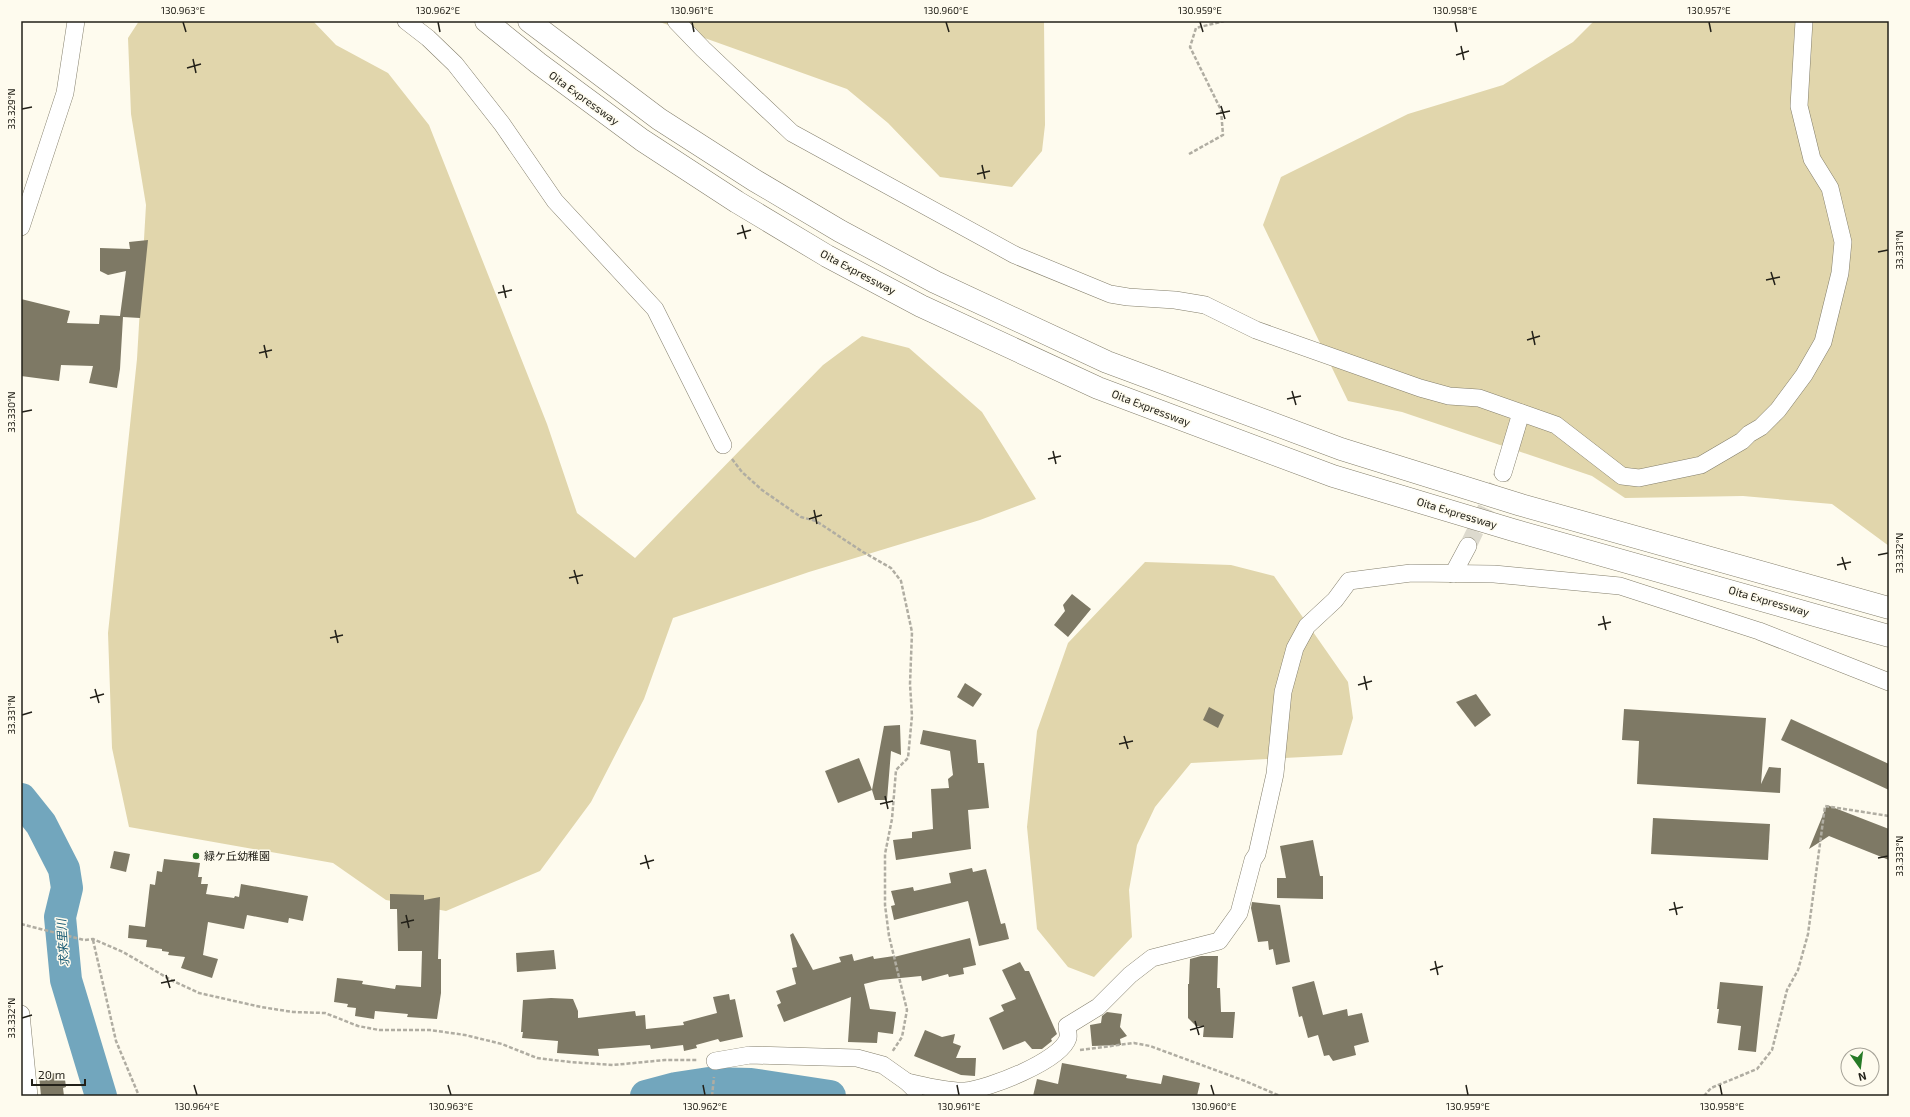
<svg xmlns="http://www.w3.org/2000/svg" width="1910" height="1117" viewBox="0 0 1910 1117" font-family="'Exo 2','Noto Sans JP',sans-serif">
<rect width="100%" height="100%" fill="#fefbee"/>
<g fill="#e1d6ac">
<path d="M139,21H313L336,45L388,73L429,125L547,424L577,513L635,558L823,365L862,336L909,348L982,412L1036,499L980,520L809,572L673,618L644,699L591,802L540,871L446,911L386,900L333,863L129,827L112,748L108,633L137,359L146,205L131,114L128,38Z"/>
<path d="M657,21H1044L1045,125L1042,151L1012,187L940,177L888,123L847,89Z"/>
<path d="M1594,21H1889V546L1832,504L1743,496L1625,498L1592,476L1402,412L1348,401L1263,225L1281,177L1408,114L1503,85L1573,42Z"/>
<path d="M1145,562L1231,565L1274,576L1348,682L1353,718L1342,755L1191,763L1155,807L1137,845L1129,890L1132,937L1094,977L1068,967L1037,929L1027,827L1037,731L1068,643Z"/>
</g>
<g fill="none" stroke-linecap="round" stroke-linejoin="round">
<g stroke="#72a6bd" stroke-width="32">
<path d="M21,799L41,824L64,869L67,888L60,917L66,980L101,1096"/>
<path d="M646,1096L676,1088L709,1083L751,1084L830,1096"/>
</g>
</g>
<g fill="#7e7965">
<path d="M148,240L140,318L123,317L120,369L117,388L89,383L93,366L61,365L59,381L21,376V299L70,311L67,323L99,324L100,315L120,316L126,271L108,275L100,271V248L130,249L129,242Z"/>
<path d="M1072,594L1091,609L1068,637L1054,625L1065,611L1063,605Z"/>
<path d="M965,683L982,694L973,707L957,697Z"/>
<path d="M1476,694L1491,715L1475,727L1456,702Z"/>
<path d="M1209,707L1224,715L1218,728L1203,720Z"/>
<path d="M1624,709L1766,718L1761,784L1769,767L1781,768L1780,793L1637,784L1639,741L1622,740Z"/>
<path d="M1791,719L1889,764V790L1781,740Z"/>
<path d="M900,725L901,755L891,751L887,800H875L872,790L884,726Z"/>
<path d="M923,730L976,740L978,763H984L989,808L968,810L971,849L896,860L893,840L912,838V832L933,829L931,789L949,788L948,779L953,775L950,751L920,744Z"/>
<path d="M859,758L872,790L838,803L825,771Z"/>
<path d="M1827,805L1889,829V860L1829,836L1809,849Z"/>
<path d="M1653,818L1770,824L1768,860L1651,854Z"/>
<path d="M1313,840L1320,876H1323V899L1277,898V878H1286L1280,846Z"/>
<path d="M114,851L130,854L126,872L110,868Z"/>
<path d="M164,859L200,863L198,877H202L201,884H208L206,894L234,898L235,896L239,897L241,884L308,896L303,921L289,918L288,923L247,915L244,929L208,922L203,955L218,959L212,978L181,968L185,957L168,955L169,952L162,951V949L146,947L147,940L128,938L129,925L145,927L150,884L155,885L157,871L162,872Z"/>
<path d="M972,868L973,872L986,869L1001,924L1005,923L1009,939L979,946L968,901L894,920L891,906L895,905L891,891L913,887L914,891L951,883L949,873Z"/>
<path d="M390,894L424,895V900L440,897L438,959H441V993L437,1019L407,1017L408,1014L375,1011L374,1019L355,1016L356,1008L347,1007L348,1004L334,1002L337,978L363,981L362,984L395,989L396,985L421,987L422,951H398L397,909H390Z"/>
<path d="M1252,902L1280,905L1290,962L1276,965L1273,949L1269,950L1268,941L1258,942L1251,908Z"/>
<path d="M793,933L813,970L841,962L839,957L852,954L854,961L873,956L874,959L894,956V957L970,938L976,965L963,968L964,974L949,977L948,974L922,981L921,976L880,980L864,984L870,1009L896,1012L893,1034L878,1032L877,1043L848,1042L851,997L784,1022L777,1005L781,1003L776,991L796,984L792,968L797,967L790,935Z"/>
<path d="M554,950L556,969L517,972L516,953Z"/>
<path d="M1201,956H1218L1217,988H1220L1221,1012H1235L1233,1038L1203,1037L1204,1026H1196L1188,1018V984H1189L1190,959Z"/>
<path d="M1020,962L1025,971H1029L1057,1034L1051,1039L1052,1041L1042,1049H1032L1025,1041L1003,1050L989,1018L1004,1011L1001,1005L1016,999L1002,970Z"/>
<path d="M1314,981L1323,1015L1347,1009L1348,1016L1362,1013L1369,1042L1354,1046L1356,1055L1333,1061L1329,1055L1324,1056L1318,1035L1308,1038L1302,1016L1299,1017L1292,987Z"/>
<path d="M1720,982L1763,986L1756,1052L1738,1050L1741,1026L1717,1023L1719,1009H1717Z"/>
<path d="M729,994L730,1000L735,999L743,1037L720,1042L718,1039L696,1045L697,1048L684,1051L683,1045L651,1049L650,1045L598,1049L599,1056L557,1053L558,1041L522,1038L523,1032H521L523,1000L551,998L573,999L578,1011V1018L635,1011L636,1016L645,1015L646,1029L684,1025L683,1022L717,1013L713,997Z"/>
<path d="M1107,1012L1122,1014L1120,1027L1127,1036L1120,1039L1121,1045L1092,1046L1090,1025L1101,1023L1102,1016Z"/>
<path d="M925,1030L942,1037L955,1034L953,1043L961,1046L956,1058H976L975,1076L961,1075L914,1056Z"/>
<path d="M1062,1063L1127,1075L1126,1078L1161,1084L1163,1075L1200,1083L1197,1096H1033L1037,1079L1058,1084Z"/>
<path d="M64,1072L66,1087L63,1088L64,1096H41L39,1075Z"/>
</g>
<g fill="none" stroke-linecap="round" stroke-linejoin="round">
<path stroke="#dddace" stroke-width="17" stroke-dasharray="17 8" stroke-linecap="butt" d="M1468,546L1503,473"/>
<defs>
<g id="street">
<path d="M406,21L428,38L455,64L502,124L555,201L655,309L723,445"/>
<path d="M676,21L703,49L792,133L1015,255L1110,294L1128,297L1175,300L1205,305L1256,330L1420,388L1449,396L1479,398L1556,425L1622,476L1639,478L1701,465L1742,441L1749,434L1761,427L1778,410L1804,375L1823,342L1840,273L1843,242L1830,188L1812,159L1799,106L1804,21"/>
<path d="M21,227L65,93L76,21"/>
<path d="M1503,473L1521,413"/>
<path d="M1453,574L1468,546"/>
<path d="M21,1014L29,1096"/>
<path d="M715,1061L750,1055L857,1058L883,1065L907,1082L915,1090"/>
<path d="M907,1082C925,1086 946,1092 965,1091C988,1089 1061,1061 1068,1038C1069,1035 1067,1029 1067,1026L1098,1007L1130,975L1152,958L1219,941L1239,913L1253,860L1257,854L1275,774L1283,692L1295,648L1307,626L1335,600L1349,581L1411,573L1494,574L1620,586L1759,631L1889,682"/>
</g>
<g id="highway">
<path d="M486,21L538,63L642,140L737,202L827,256L921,306L1098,388L1333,476L1513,530L1889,636"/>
<path d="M529,21L659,119L754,180L840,231L935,282L1107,362L1341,449L1521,505L1889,608"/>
</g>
</defs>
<use href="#street" stroke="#837e6b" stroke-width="18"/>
<use href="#highway" stroke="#837e6b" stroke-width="23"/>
<g stroke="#b0ada2" stroke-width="2.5" stroke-dasharray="4 2" stroke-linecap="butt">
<path d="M1189,154L1223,135L1221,110L1190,47L1196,28L1224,21"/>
<path d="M732,459L742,472L762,490L801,517L816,521L863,552L891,568L901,581L912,632L910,684L912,716L908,758L896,770L892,819L885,854V905L889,936L907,1010L902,1037L892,1052"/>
<path d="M21,924L84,940L93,939L123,952L171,980L199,993L261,1007L293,1012L325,1013L358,1026L379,1030H430L465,1035L502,1044L537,1058L570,1062L613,1065L665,1060H698"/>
<path d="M93,940L116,1041L139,1096"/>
<path d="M1080,1050L1134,1043L1150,1046L1245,1081L1280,1096"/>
<path d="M712,1096L714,1077"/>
<path d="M1704,1096L1711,1088L1757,1069L1772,1050L1787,990L1798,970L1808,934L1825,806L1889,816"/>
</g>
<use href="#street" stroke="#fff" stroke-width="17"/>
<use href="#highway" stroke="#fff" stroke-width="22"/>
</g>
<path fill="none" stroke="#222018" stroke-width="1.5" d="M183,22L186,32M438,22L440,32M692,22L694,32M946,22L949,32M1200,22L1203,32M1455,22L1457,32M1709,22L1711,32M1461,46L1464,60M1456,55L1469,51M193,59L196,73M187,68L201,64M1221,106L1225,119M22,109L32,107M1216,114L1230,111M982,165L985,179M977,174L990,171M742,225L746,239M737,234L751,230M1878,252L1888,250M1771,272L1775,285M1766,280L1780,277M503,285L506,298M498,293L512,290M1532,331L1535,345M1527,340L1540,336M264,345L267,358M259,353L272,350M1292,391L1296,405M1287,399L1301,396M22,412L32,410M1053,451L1056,464M1048,459L1061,456M814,510L817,524M809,519L822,515M1878,555L1888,553M1842,557L1846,570M1837,565L1851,562M574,570L578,584M569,578L583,575M1603,616L1606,630M1598,625L1611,622M335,630L338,643M330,638L343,635M1364,676L1367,690M1358,685L1372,681M95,689L99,703M90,698L104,694M22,715L32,712M1124,736L1128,749M1119,744L1133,741M885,796L888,809M880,804L893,801M645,855L649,869M1878,858L1888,856M640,864L654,860M1674,902L1677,915M1669,910L1683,907M406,915L409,928M401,923L414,920M1435,961L1438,975M1430,970L1443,966M166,975L170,988M161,983L175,980M22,1018L32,1015M1195,1021L1199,1035M1190,1030L1204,1026M194,1085L197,1095M448,1085L451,1095M703,1085L705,1095M957,1085L959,1095M1211,1085L1214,1095M1466,1085L1468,1095M1720,1085L1722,1095"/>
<circle fill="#267a26" stroke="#fefbee" stroke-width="1.5" cx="196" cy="856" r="4"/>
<g text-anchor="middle" stroke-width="3" stroke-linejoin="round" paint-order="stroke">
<g font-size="11" fill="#222018" stroke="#fefbee">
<text transform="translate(584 98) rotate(36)" y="4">Oita Expressway</text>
<text transform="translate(858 272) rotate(28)" y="4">Oita Expressway</text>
<text transform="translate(1151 408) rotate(21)" y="4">Oita Expressway</text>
<text transform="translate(1457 513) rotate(17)" y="4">Oita Expressway</text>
<text transform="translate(1769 601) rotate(16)" y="4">Oita Expressway</text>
</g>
<g font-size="11" fill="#222018" stroke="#fefbee" text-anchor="start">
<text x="204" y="860">緑ケ丘幼稚園</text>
</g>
<g font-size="12" font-style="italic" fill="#1a5c75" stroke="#fefbee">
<text transform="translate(63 943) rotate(-94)" y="4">求来里川</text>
</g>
</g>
<rect width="1910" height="1117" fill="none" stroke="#fefbee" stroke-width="44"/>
<g transform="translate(1860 1067) rotate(166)"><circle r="19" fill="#fefbee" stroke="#a6a398"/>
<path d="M0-3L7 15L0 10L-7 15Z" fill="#267a26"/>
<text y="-6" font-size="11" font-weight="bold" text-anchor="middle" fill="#222018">N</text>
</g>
<path d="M32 1079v6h53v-6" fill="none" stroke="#222018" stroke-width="2"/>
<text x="38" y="1079" font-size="12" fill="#222018" stroke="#fefbee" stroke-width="3" paint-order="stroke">20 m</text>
<rect x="22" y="22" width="1866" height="1073" fill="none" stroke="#222018" stroke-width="1.5"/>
<g font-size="10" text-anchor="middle" fill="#222018">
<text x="183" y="14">130.963°E</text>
<text x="438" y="14">130.962°E</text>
<text x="692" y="14">130.961°E</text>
<text x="946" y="14">130.960°E</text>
<text x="1200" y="14">130.959°E</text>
<text x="1455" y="14">130.958°E</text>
<text x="1709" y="14">130.957°E</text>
<text transform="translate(11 109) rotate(-90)" y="4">33.329°N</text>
<text transform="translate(1899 250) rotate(-90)" y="4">33.331°N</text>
<text transform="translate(11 412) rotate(-90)" y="4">33.330°N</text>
<text transform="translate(1899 553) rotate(-90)" y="4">33.332°N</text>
<text transform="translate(11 715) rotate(-90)" y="4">33.331°N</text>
<text transform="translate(1899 856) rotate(-90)" y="4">33.333°N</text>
<text transform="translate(11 1018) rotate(-90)" y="4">33.332°N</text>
<text x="197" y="1110">130.964°E</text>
<text x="451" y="1110">130.963°E</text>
<text x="705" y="1110">130.962°E</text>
<text x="959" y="1110">130.961°E</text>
<text x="1214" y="1110">130.960°E</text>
<text x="1468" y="1110">130.959°E</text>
<text x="1722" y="1110">130.958°E</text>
</g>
</svg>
